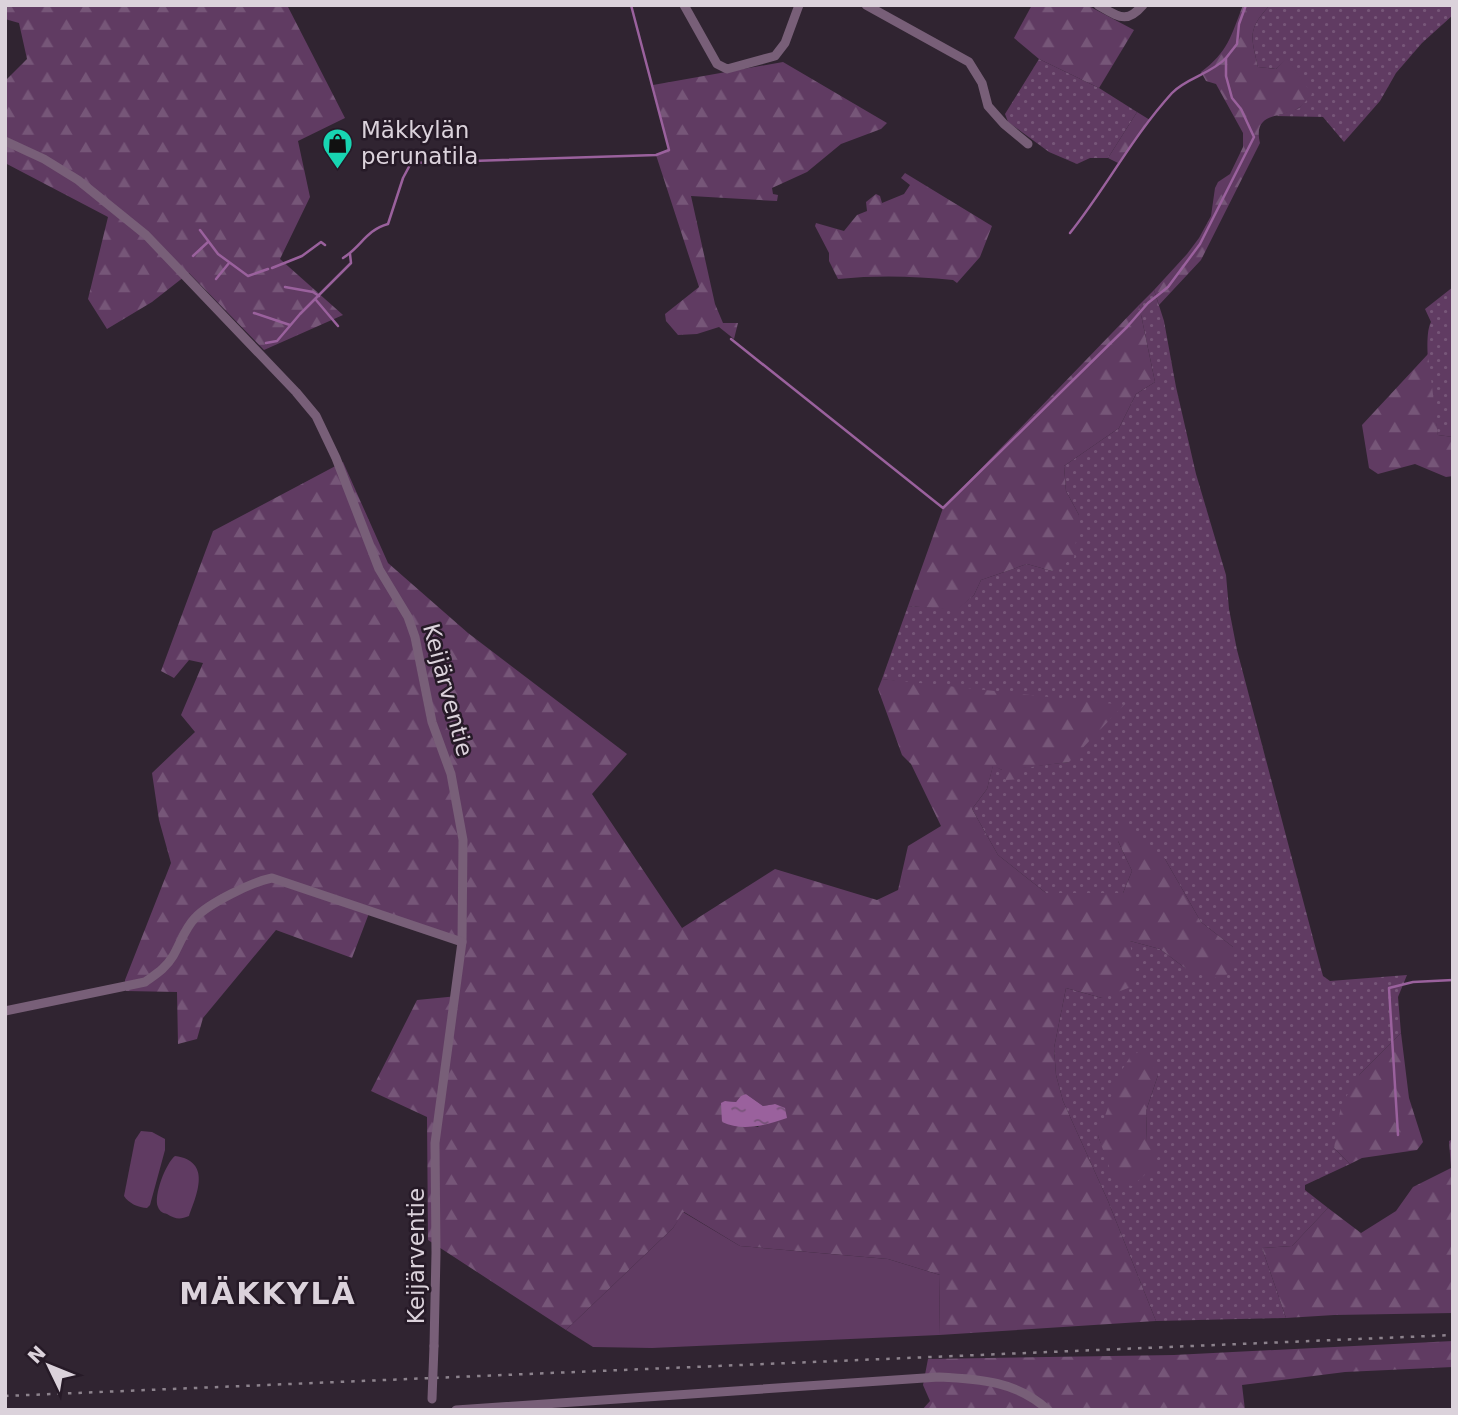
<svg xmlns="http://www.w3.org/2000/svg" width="1458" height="1415" viewBox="0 0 1458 1415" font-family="'DejaVu Sans',sans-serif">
<defs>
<pattern id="grass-dots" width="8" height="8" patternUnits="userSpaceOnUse" patternTransform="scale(1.75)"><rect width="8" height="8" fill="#603b62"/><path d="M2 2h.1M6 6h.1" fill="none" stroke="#765678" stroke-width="1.8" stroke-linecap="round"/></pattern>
<pattern id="forest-firs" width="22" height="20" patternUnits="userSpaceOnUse" patternTransform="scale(1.75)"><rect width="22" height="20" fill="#603b62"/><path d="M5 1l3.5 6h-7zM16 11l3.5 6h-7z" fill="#765678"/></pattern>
<pattern id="water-ripples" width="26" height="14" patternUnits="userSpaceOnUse" patternTransform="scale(1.75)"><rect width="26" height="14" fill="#9a619d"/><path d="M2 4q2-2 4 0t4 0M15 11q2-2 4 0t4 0" fill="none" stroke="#775379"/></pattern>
</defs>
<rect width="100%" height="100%" fill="#302431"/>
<g fill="url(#grass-dots)" fill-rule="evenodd">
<path d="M1270,5H1453V15L1422,43L1396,73L1380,101L1344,142L1323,117L1276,116L1299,108L1311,94L1287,59L1276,69L1258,67C1251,36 1247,30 1270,5Z"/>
<path d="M1039,59L1099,88L1137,112L1108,158H1090L1077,164L1049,152L1008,122L1005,114Z"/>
<path d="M1453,287V437L1438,435C1435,412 1421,340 1431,322L1425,309Z"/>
<path d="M1154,290L1164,321L1176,387L1196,474L1226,575L1229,609L1237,650L1323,976L1330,981L1407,975L1398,997L1401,1033L1360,1074L1334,1148L1350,1164L1305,1185V1190L1328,1208L1292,1246L1262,1248L1286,1318L1156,1321L1108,1201L1063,1101L1056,1075L1054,1048L1066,988L1102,998L1130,941L1160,949L1185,968L1233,947L1201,922L1165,859L1118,841L1132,871L1123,893H1046L998,855L972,809L987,789L993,765L1002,770L1069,762L936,687L882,679L908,606L957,609L974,595L981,580L1027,564L1052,571L1079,515L1066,491L1064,466L1119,428L1136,394L1155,382L1139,305ZM1158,1075L1146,1111L1147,1142L1104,1151L1098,1136Z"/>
</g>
<g fill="url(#forest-firs)" fill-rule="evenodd">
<path d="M5,5H287L345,118L298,141L310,197L280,259L343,315L264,350L189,273L152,302L107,329L88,299L108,217L5,163V81L27,59L19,23L5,19Z"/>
<path d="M1032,5H1087L1134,30L1099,88L1039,59L1014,38Z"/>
<path d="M1243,5H1270C1247,30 1251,36 1258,67L1276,69L1287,58L1312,94C1308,98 1304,104 1300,107C1284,119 1252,110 1260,143L1201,260L1159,305L1154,290L1187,254L1199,238L1211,216L1215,188L1218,182L1230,174L1243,147V133L1216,84L1206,81L1201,72C1228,52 1231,36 1243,5Z"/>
<path d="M783,62L887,123L881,129L841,144L807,172L772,188L773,194L778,195L777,201L691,196L715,304L723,323H738L734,339L719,327L697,334L678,335L666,321L665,314L699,287L656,155L669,149L653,85Z"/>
<path d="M1137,112L1150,120L1118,163L1108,158Z"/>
<path d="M905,173L992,226L980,257L957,283L953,280C914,276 877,275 838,279L829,261V253L815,226L816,223L844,231L857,215L867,211L866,202L876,194L880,196L882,203L904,194L910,185L901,178Z"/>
<path d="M1139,305L1155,382L1136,394L1119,428L1064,466L1066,491L1079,515L1074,558L1052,571L1027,564L981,580L974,595L957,610L908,606L943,508Z"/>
<path d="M1428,354L1438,435L1453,437V476L1446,477L1415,464L1378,474L1369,468L1362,425Z"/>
<path d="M343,462L388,563L468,633L627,754L592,794L682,928L775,869L877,900L898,890L908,846L941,826L911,764L902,755L878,689L882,679L1124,705L1069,762L1023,768L1020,779L1006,780L1002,770L993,766L987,789L972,809L998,855L1046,893H1123L1132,871L1118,841L1122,825L1165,859L1201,922L1233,947L1229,974L1211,979L1185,968L1160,949L1130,941L1136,985L1102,998L1066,988L1054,1048L1056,1075L1063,1101L1108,1201L1156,1321L939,1335L940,1275L888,1259L740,1246L684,1212L673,1228L566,1330L428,1240L427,1117L371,1091L417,1000L458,996L466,941L371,908L352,958L276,930L203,1018L197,1039L178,1044L177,992L126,991L125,980L171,863L159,820L152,773L195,732L181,715L203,663L189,660L174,678L161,671L213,531ZM746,1094L763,1106L775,1104L758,1127L745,1126L725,1101L736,1102Z"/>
<path d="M1401,1033L1409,1098L1423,1142L1417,1150L1362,1158L1350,1164L1334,1148L1341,1105L1360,1074Z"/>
<path d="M1143,1049L1158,1075L1146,1111L1147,1142L1161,1148L1154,1167L1132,1186L1115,1183L1098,1136L1120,1073L1130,1057Z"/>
<path d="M1453,1139V1313L1334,1315L1286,1318L1262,1248L1292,1246L1328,1208L1361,1233L1396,1211L1413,1187L1451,1168L1449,1141Z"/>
<path d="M1453,1341V1367L1345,1372L1242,1385L1245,1410H922L930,1401L923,1385L928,1359L1174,1355Z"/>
</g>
<g fill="#603b62">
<path d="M141,1131L152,1132L165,1139V1150L150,1205L147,1208C139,1208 128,1203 124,1196L135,1140Z"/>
<path d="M175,1156C212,1161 197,1194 189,1216C180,1220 175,1219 167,1214C163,1213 160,1212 158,1207C153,1196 166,1163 175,1156Z"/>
<path d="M683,1212L740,1246L888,1259L940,1275L939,1335L652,1348L593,1347L566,1330L673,1228Z"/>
</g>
<path fill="url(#water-ripples)" d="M746,1094L763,1106L775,1104L785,1108L787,1118C766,1125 743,1132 722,1122L721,1103L725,1101L736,1102L741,1096Z"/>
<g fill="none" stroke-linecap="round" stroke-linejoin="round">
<g stroke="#9a619d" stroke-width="2.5">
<path d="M200,230L218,254L248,276L268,269"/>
<path d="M1070,233C1106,188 1132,137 1172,93C1186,78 1211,74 1226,58"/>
<path d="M193,256L208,242"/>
<path d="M343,258C361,247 366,230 388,224L403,178L411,163L656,155L669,150L631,5"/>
<path d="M272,268L302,256L321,242L325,245"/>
<path d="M216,279L229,263"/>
<path d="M285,287L313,292L319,296"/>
<path d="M316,300L338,326"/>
<path d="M254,313L290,325"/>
<path d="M731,339L943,508L1127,327L1148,303L1168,287L1200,244L1254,137L1241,109L1232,98L1226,76V58L1237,44L1239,24L1246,5"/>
<path d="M266,343L277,341L300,314L351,263L350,254"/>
<path d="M1398,1135L1389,988L1413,982L1453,980"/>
</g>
<g stroke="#785f78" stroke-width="9">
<path d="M684,5L717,64L727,69L775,56L785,43L799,5"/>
<path d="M866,5L969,62L982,83L988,106L1004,124L1028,144"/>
<path d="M1098,5C1118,16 1126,25 1143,5"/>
<path d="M5,141L44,159L78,180L146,235L296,392L316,416L336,458L379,569L408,617L415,637L432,722L451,774L463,840L462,942L435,1143L436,1253L434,1346"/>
<path d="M5,1011L145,982C156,974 166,968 173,956C180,944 185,928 195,918C209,903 252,882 272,878L462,942"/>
<path d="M456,1410L939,1377C979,1379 1017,1381 1048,1410"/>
</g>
<path stroke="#8c828c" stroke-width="2.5" stroke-dasharray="3.5 7" stroke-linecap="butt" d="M5,1396L1453,1335"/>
<path stroke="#785f78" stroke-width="9" d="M432,1399L434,1346"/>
</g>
<defs>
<symbol id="shop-pin" viewBox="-11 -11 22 30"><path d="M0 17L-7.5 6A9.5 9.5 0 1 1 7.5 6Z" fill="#18d5b2" stroke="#261a27"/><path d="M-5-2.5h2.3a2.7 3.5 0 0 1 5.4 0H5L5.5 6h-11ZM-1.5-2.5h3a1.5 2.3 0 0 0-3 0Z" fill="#111"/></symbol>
</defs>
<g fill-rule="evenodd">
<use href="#shop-pin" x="320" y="126" width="35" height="47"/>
</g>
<g text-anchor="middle" stroke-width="5" stroke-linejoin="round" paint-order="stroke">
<g font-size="23" fill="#dbd2db" stroke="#261a27" text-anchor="start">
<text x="361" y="138">Mäkkylän<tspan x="361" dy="26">perunatila</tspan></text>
</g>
<g font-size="23" fill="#dbd2db" stroke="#261a27">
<text transform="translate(448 690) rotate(75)" y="8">Keijärventie</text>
<text transform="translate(416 1256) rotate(-90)" y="8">Keijärventie</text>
</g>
<g font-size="30" font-weight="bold" letter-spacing="2" fill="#dbd2db" stroke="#261a27">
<text x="268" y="1304">MÄKKYLÄ</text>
</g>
</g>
<rect width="1458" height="1415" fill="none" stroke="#dbd2db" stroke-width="14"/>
<g transform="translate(49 1366) rotate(313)" stroke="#261a27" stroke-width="5" paint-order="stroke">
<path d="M0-5L12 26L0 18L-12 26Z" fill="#dbd2db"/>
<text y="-10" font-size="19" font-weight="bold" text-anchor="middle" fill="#dbd2db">N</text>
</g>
</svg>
